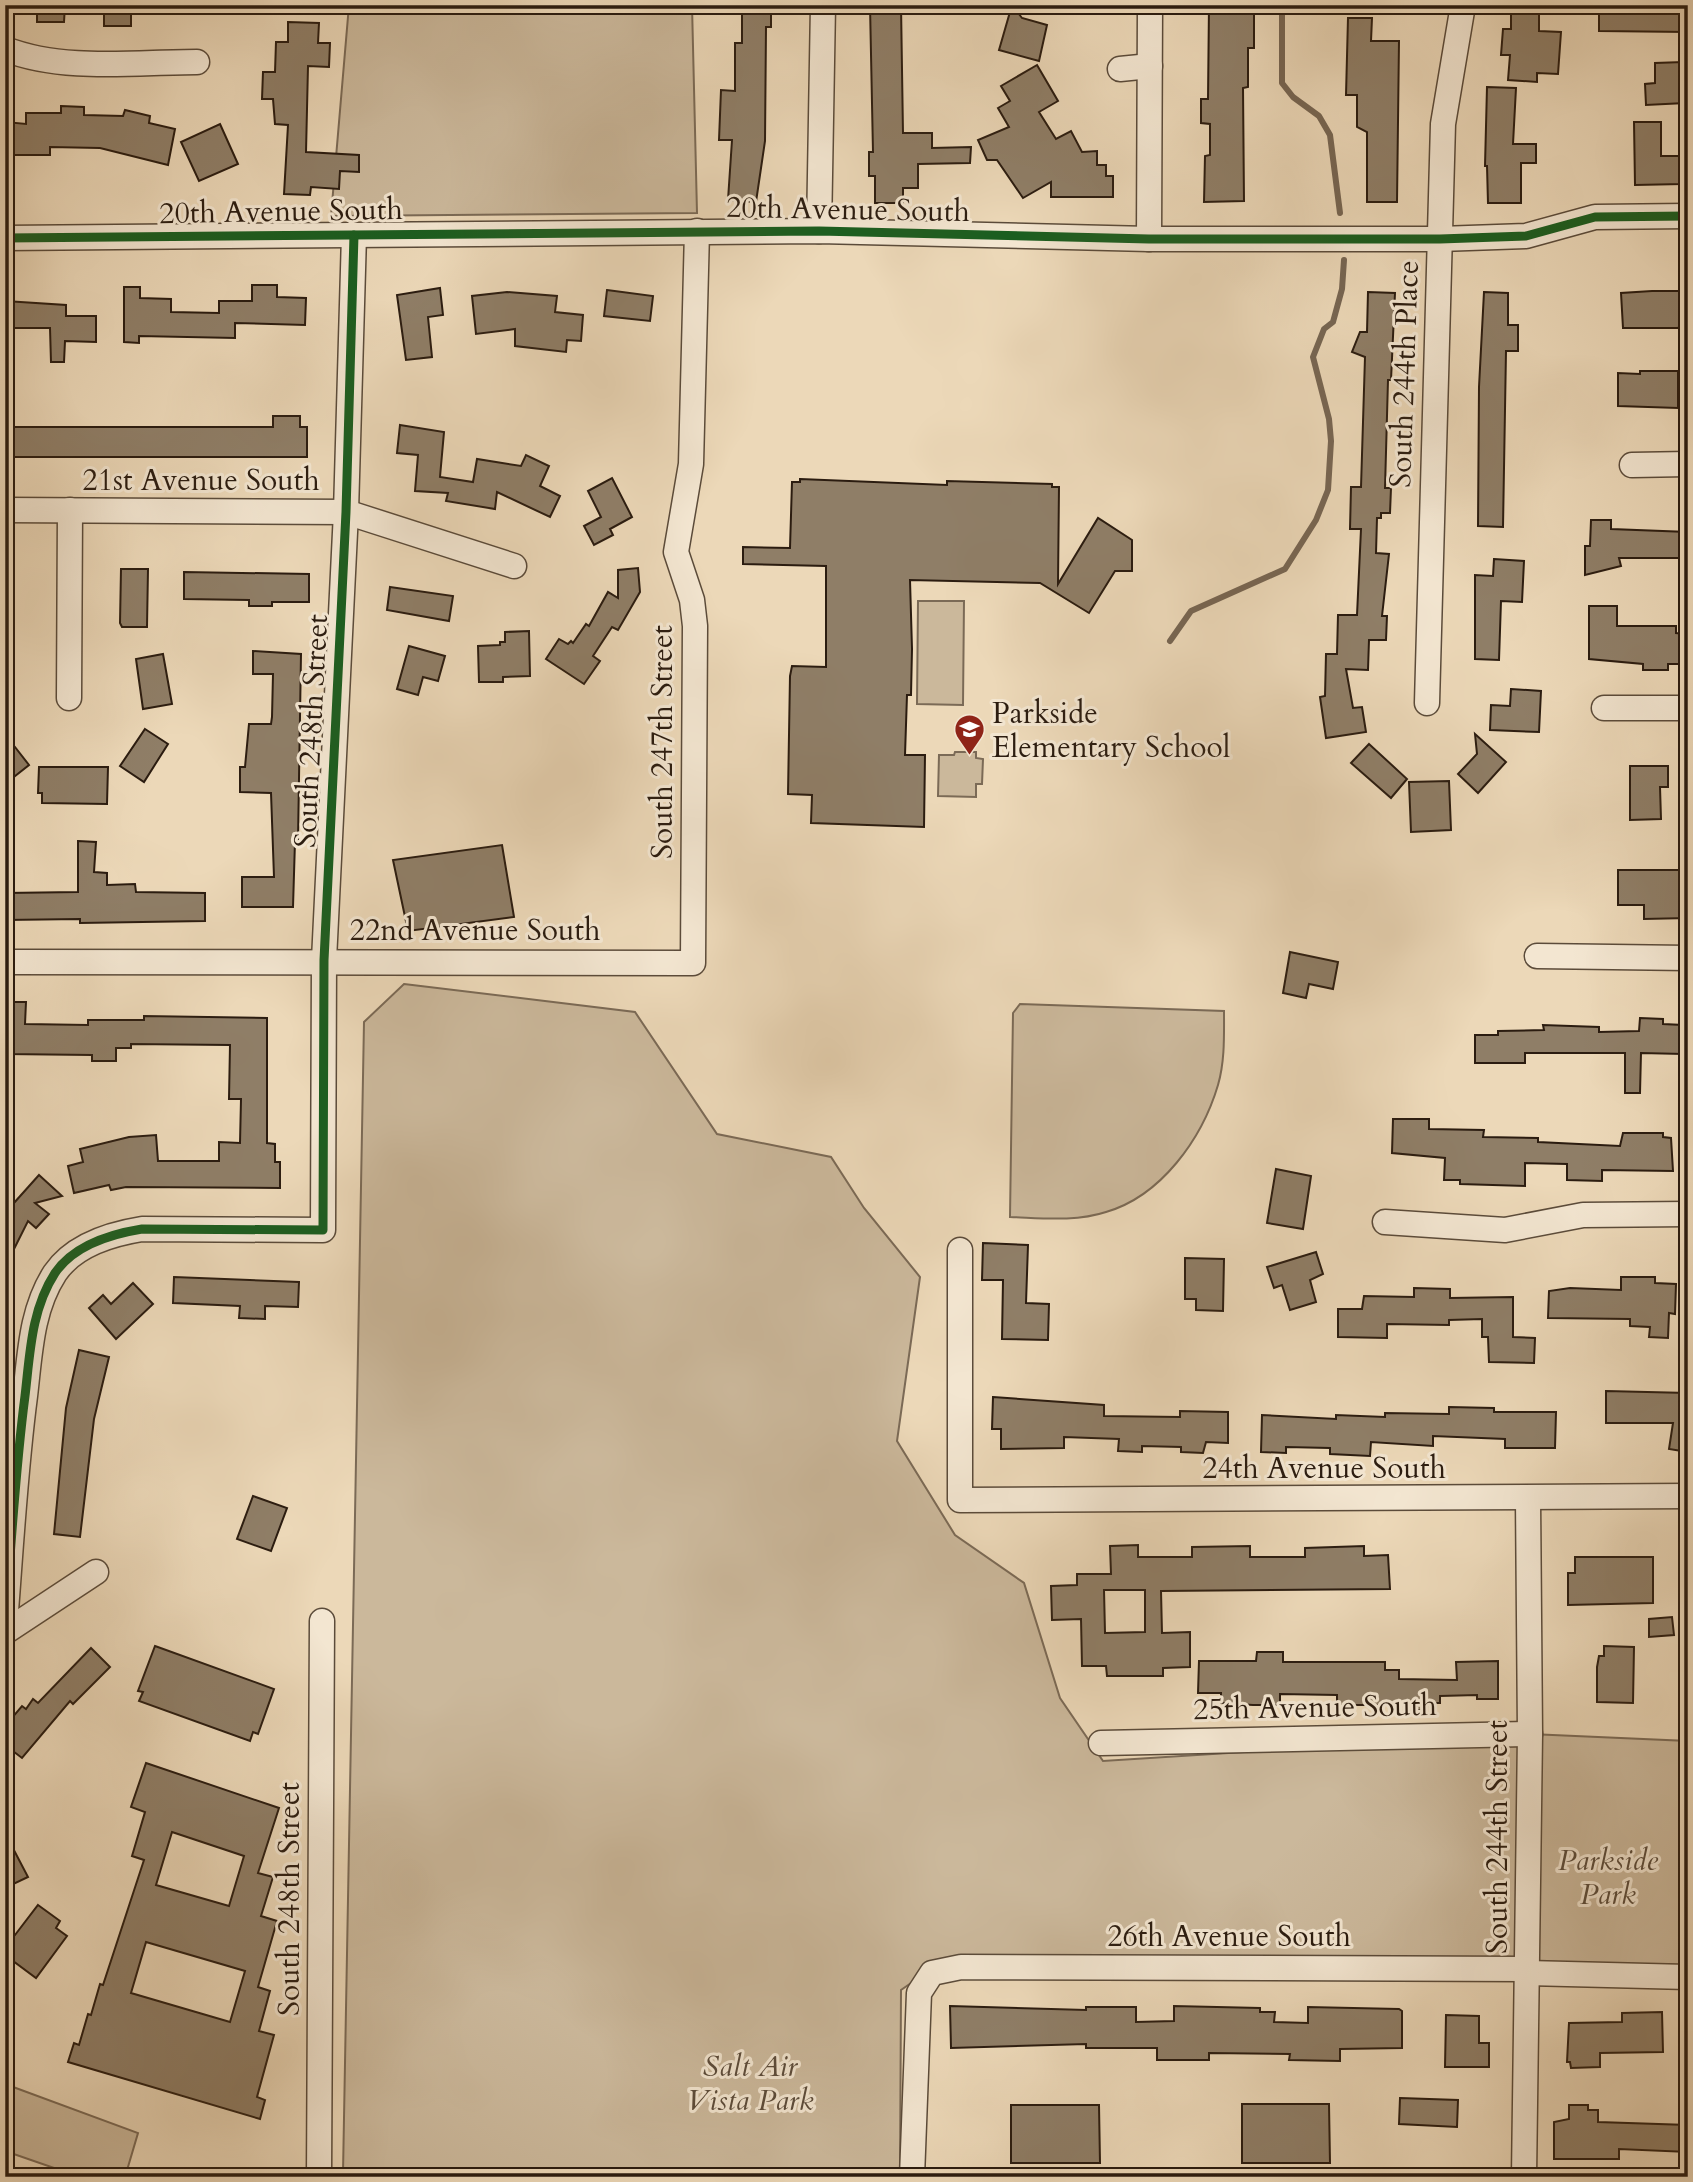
<svg xmlns="http://www.w3.org/2000/svg" width="1693" height="2182" viewBox="0 0 1693 2182" font-family="Cardo,serif">
<rect width="100%" height="100%" fill="#ecd8b8"/>
<filter id="stains"><feTurbulence type="fractalNoise" baseFrequency=".00286" numOctaves="4"/><feColorMatrix values="0 0 0 0 .2 0 0 0 0 .09 0 0 0 0 .02 0 0 0 .5 -.17"/></filter>
<radialGradient id="worn" r=".72"><stop offset=".6" stop-color="#630" stop-opacity="0"/><stop offset="1" stop-color="#630" stop-opacity=".3"/></radialGradient>
<g fill="#cbb89b" stroke="#7b6a56" stroke-width="2">
<path d="M349,5H692L697,213L331,216Z"/>
<path d="M918,601H964L963,705L917,704Z"/>
<path d="M955,752H976V758L983,759L982,784H976V797L938,796L939,755H954Z"/>
<path d="M404,984L635,1012L717,1134L831,1157L864,1208L920,1277L897,1441L955,1535L1024,1583L1060,1698L1103,1761L1530,1734L1688,1741V1973L917,1979L901,1990L900,2175L498,2177L343,2173L364,1022Z"/>
<path d="M1020,1004L1224,1011C1224,1035 1225,1061 1218,1085C1202,1139 1161,1196 1106,1212C1076,1222 1041,1218 1010,1217L1013,1013Z"/>
<path d="M5,2084L138,2133L125,2177H80L5,2151Z"/>
</g>
<g fill="none" stroke-linecap="round" stroke-linejoin="round">
<g stroke="#776653" stroke-width="6">
<path d="M1282,5V83L1293,97L1319,116L1330,135L1340,213"/>
<path d="M1170,641L1191,611L1285,569L1316,520L1328,490L1331,441L1329,419L1313,357L1324,329L1333,322L1342,289L1344,260"/>
</g>
</g>
<g fill="#8f7e67" stroke="#2b1c10" stroke-width="2" fill-rule="evenodd">
<path d="M37,5H65L64,22H37Z"/>
<rect x="104" y="5" width="27" height="21"/>
<path d="M742,5H771V27H766L765,141L756,202L728,200L732,140H719L721,90L735,91V43H742Z"/>
<path d="M870,5H901L903,133H932V148L971,147L970,163L918,164V188H903V203H875V176H869V152H873Z"/>
<path d="M1012,5L1022,18L1047,25L1039,61L999,50Z"/>
<path d="M1209,5H1254V48H1248V87L1243,88L1244,201L1204,202L1205,156L1210,155V124L1201,123V99H1208Z"/>
<path d="M1511,5H1539V31L1561,32L1558,74L1537,73V82L1508,80L1510,55H1501L1503,29H1511Z"/>
<path d="M1639,5L1688,9L1687,32L1599,31V11L1639,12Z"/>
<path d="M1348,18H1372L1371,41H1399L1397,202H1367V132L1357,127V95H1346Z"/>
<path d="M288,22L319,23L318,43H330L329,67L308,66L306,152L359,155V172L340,171L339,189L311,187L310,195L284,194L288,125L275,124L273,99H262L263,72H275L276,42H288Z"/>
<path d="M1683,62L1685,103L1646,105L1645,84L1655,83V63Z"/>
<path d="M1037,65L1058,101L1039,112L1056,139L1071,131L1082,152L1097,151V165H1106V176H1113V197H1051V182L1023,198L997,160H987L978,140L1009,127L998,108L1010,101L1001,86Z"/>
<path d="M1487,87L1516,88L1513,144H1536V163H1521V203H1488L1487,166H1485Z"/>
<path d="M61,106L84,107V115L123,116L125,110L150,116L149,123L175,129L168,165L100,148L50,147V155H6V122L26,124V113H61Z"/>
<path d="M1634,122H1661V156H1681L1682,184L1635,185Z"/>
<path d="M220,124L238,164L199,181L181,142Z"/>
<path d="M252,285H277V297L306,298L305,325L235,323V338L139,336V343L124,342V287H140V298L171,299V312L219,313V301H252Z"/>
<path d="M440,288L443,315L428,317L432,357L406,360L397,295Z"/>
<path d="M607,290L653,296L650,321L604,316Z"/>
<path d="M1652,291H1681V324L1678,328H1623L1621,293Z"/>
<path d="M507,292L557,296L555,312L583,315L581,341L567,340L566,352L515,346V329L476,334L472,296Z"/>
<path d="M1368,292L1395,293L1391,380H1388L1385,488H1391L1390,513H1381V518H1377L1376,553L1389,554L1382,616H1387L1386,640H1369L1368,670L1346,669L1353,708L1362,707L1366,732L1326,738L1320,697L1325,696L1326,654H1337L1338,615H1357L1361,529H1350L1351,487H1361L1365,357L1352,352L1360,332H1367Z"/>
<path d="M1484,292L1508,293V325H1518V351H1506L1503,527L1478,526L1479,387Z"/>
<path d="M5,301L66,305V316H96V342L65,341L64,362H51L50,328H5Z"/>
<path d="M1640,371H1678V408L1618,406V373L1640,374Z"/>
<path d="M273,416H300V427H307V457H5V427H273Z"/>
<path d="M400,425L444,432L440,477L473,482L477,459L521,466L526,455L549,466L540,486L560,496L550,517L497,492L495,509L446,501L448,493L415,491L418,455L397,453Z"/>
<path d="M612,478L632,517L610,529L613,535L594,545L584,526L601,517L588,491Z"/>
<path d="M800,479L947,485V481L1052,484V487H1059L1058,584L1098,518L1132,540V571H1115L1089,613L1040,583L910,580L912,649L911,695H907L905,755H925L924,827L811,823L812,795L788,794L790,676L792,666L826,667V566L743,564V547L790,548L792,482H800Z"/>
<path d="M1591,520H1611V529L1688,532V558H1619L1621,566L1585,575V546H1590Z"/>
<path d="M1494,559L1524,561L1522,602L1501,601L1499,660L1475,659V575L1493,576Z"/>
<path d="M638,568L640,592L618,630L612,627L593,656L600,661L584,684L546,659L559,639L568,644L571,641L573,643L586,624L589,626L608,592L618,598V570Z"/>
<path d="M121,569H148L147,627H122L120,623Z"/>
<path d="M184,572L309,574V602H272V606H249V600L184,599Z"/>
<path d="M390,587L453,596L449,621L387,610Z"/>
<path d="M1589,606H1617V626H1676V633L1688,634V664H1668V670H1643V664L1589,659Z"/>
<path d="M529,631L530,676L503,677V682H479L478,646L500,645V642H505V632Z"/>
<path d="M409,646L445,656L438,681L423,677L418,695L397,689Z"/>
<path d="M253,651L301,654L298,841H295L293,907H242V877H274L271,793L240,792V767H245L249,724H271L272,717L273,674H253Z"/>
<path d="M163,654L172,704L143,709L136,659Z"/>
<path d="M1511,689L1541,691L1539,732L1490,730L1491,705L1510,706Z"/>
<path d="M145,729L168,744L144,782L120,766Z"/>
<path d="M1475,734L1506,762L1478,793L1458,774L1477,754Z"/>
<path d="M1369,744L1407,779L1391,798L1351,763Z"/>
<path d="M15,747L29,765L5,784V754Z"/>
<path d="M1630,766H1668V787H1660L1661,819L1630,820Z"/>
<path d="M39,767H108L107,804L42,803V793H38Z"/>
<path d="M1449,781L1451,830L1411,832L1409,782Z"/>
<path d="M78,841L96,842L94,872L107,873V885L135,884L136,892L205,893V921L80,923V919L5,920V893L78,892Z"/>
<path d="M502,845L514,917L408,931L393,860Z"/>
<path d="M1618,870H1688V918L1644,919V905H1618Z"/>
<path d="M1290,952L1338,962L1333,989L1309,984L1306,998L1283,993Z"/>
<path d="M5,1002H26L25,1024L88,1025V1020H144V1016L267,1018V1143L275,1144V1162H280V1188L126,1187L111,1190L109,1185L74,1193L68,1166L83,1162L80,1149L129,1137L156,1135L158,1161H219V1142L240,1143L241,1099H229L230,1045L131,1044V1048H116V1061H92V1055L5,1054Z"/>
<path d="M1640,1018L1663,1019V1024L1683,1025V1054L1641,1053L1640,1093H1625V1053H1525V1063H1475V1035H1498V1031L1544,1030L1543,1025L1599,1027V1032L1639,1031Z"/>
<path d="M1393,1119H1429V1129L1484,1130L1483,1137L1538,1138V1142L1620,1146L1623,1133H1663V1137L1671,1138L1673,1171L1602,1170V1181L1567,1180V1164L1525,1163V1186L1460,1184V1180H1444L1445,1158L1392,1153Z"/>
<path d="M1276,1169L1311,1176L1303,1229L1267,1223Z"/>
<path d="M39,1175L62,1196L35,1203L49,1214L36,1228L28,1221L5,1267V1213Z"/>
<path d="M983,1243L1028,1245L1026,1303L1049,1304L1048,1340L1002,1339L1003,1280H982Z"/>
<path d="M1316,1252L1323,1274L1310,1280L1316,1302L1290,1310L1282,1285L1274,1288L1267,1267Z"/>
<path d="M1185,1258L1224,1259L1223,1311L1196,1310V1299H1185Z"/>
<path d="M174,1277L299,1282L298,1307L265,1306V1319L239,1318L240,1306L173,1303Z"/>
<path d="M1621,1277H1655V1283L1676,1284L1675,1314L1669,1313L1668,1338L1649,1337L1650,1327L1630,1326V1319L1548,1318L1549,1291L1570,1288L1621,1290Z"/>
<path d="M133,1283L153,1304L116,1339L89,1308L103,1295L111,1304Z"/>
<path d="M1414,1288L1450,1289V1298L1513,1297V1337L1535,1338L1534,1363L1489,1362L1488,1337H1482V1319L1449,1320V1325L1387,1324V1338L1338,1337V1309H1362L1364,1296L1414,1297Z"/>
<path d="M79,1350L109,1357L94,1419L80,1537L54,1534L66,1408Z"/>
<path d="M1606,1391L1688,1393V1452L1669,1449L1673,1423H1606Z"/>
<path d="M993,1397L1104,1405V1416L1180,1417V1411L1228,1412V1443L1206,1442L1203,1453L1181,1452V1447L1142,1446V1452L1118,1451L1119,1439L1064,1437V1448L1001,1449V1429H992Z"/>
<path d="M1449,1407L1494,1408V1412H1556L1555,1448H1505V1439L1433,1436V1446L1371,1442L1370,1456L1330,1454V1448L1286,1447V1453L1261,1452L1262,1415L1336,1419V1415L1385,1417V1413L1449,1414Z"/>
<path d="M253,1496L287,1508L271,1551L237,1539Z"/>
<path d="M1138,1545V1557H1192V1547L1250,1546V1557H1305V1548L1364,1546V1556L1388,1555L1390,1589L1161,1591L1162,1633L1190,1632V1667L1163,1668V1676H1107L1106,1666H1082L1081,1619L1052,1620L1051,1586L1077,1585V1574H1111L1110,1546ZM1104,1590H1145V1632L1105,1633Z"/>
<path d="M1575,1557H1653V1603L1568,1605V1573H1575Z"/>
<path d="M1672,1617L1674,1635L1649,1637V1619Z"/>
<path d="M155,1646L274,1689L258,1734L253,1732L250,1741L139,1701L143,1692L138,1691Z"/>
<path d="M1604,1646L1634,1647L1633,1703L1597,1702V1667L1599,1656H1604Z"/>
<path d="M91,1648L110,1667L73,1704L70,1701L22,1758L5,1745V1726L22,1706L26,1709L33,1699L38,1703Z"/>
<path d="M1257,1652H1283V1662H1385V1670H1399V1679L1457,1680L1456,1662L1498,1661V1699H1477V1695L1440,1696V1703H1428L1426,1710H1409V1705H1337V1695L1280,1694V1705H1253L1221,1703V1693H1198L1199,1661H1256Z"/>
<path d="M146,1763L279,1808L258,1873L273,1877L261,1916L277,1921L258,1987L270,1991L259,2031L274,2035L257,2097L265,2100L260,2119L68,2062L74,2043L79,2045L88,2014L91,2015L100,1984L103,1985L144,1860L132,1856L145,1812L131,1807ZM172,1832L244,1856L229,1906L156,1885ZM146,1942L245,1971L230,2022L131,1993Z"/>
<path d="M5,1833L28,1877L5,1888Z"/>
<path d="M38,1905L60,1921L56,1928L67,1936L36,1978L5,1955V1928L15,1935Z"/>
<path d="M950,2006L1086,2010V2007H1136V2022L1174,2021V2006L1260,2008V2012H1275L1274,2022L1308,2023V2007L1399,2009L1402,2011V2048L1340,2049V2061L1289,2060L1290,2054L1209,2053V2060H1157V2048H1086V2044L951,2048Z"/>
<path d="M1662,2012L1663,2052L1600,2053V2067L1571,2068L1570,2062H1567L1569,2023L1622,2022V2013Z"/>
<path d="M1446,2015L1479,2016V2043H1489V2067H1445Z"/>
<path d="M1400,2098L1458,2100L1457,2127L1399,2124Z"/>
<path d="M1242,2104H1329L1330,2163H1242Z"/>
<path d="M1011,2105H1099L1100,2163H1011Z"/>
<path d="M1569,2105H1588V2110H1598V2122L1688,2125V2152L1619,2149V2159H1554V2122L1569,2119Z"/>
</g>
<g fill="none" stroke-linecap="round" stroke-linejoin="round">
<defs>
<g id="minor">
<path d="M5,49C64,72 135,62 197,62"/>
<path d="M1120,69L1150,66"/>
<path d="M819,231L823,5"/>
<path d="M5,238L819,231L1149,239H1440L1526,236L1595,217L1688,216"/>
<path d="M1149,239L1150,5"/>
<path d="M1632,465L1688,464"/>
<path d="M5,510L346,512L514,566"/>
<path d="M69,698L70,510"/>
<path d="M1427,703L1443,124L1463,5"/>
<path d="M1604,708H1688"/>
<path d="M1537,956L1688,958"/>
<path d="M5,962L693,963L695,626L692,600L676,552L691,464L697,231"/>
<path d="M1385,1222L1505,1230L1583,1215L1688,1214"/>
<path d="M960,1250V1500L1688,1496"/>
<path d="M5,1624C11,1548 15,1472 25,1396C30,1354 31,1310 55,1273C74,1245 111,1234 142,1229L323,1230L324,960L346,512L354,235"/>
<path d="M5,1632L96,1572"/>
<path d="M1101,1743L1530,1734"/>
<path d="M1527,1973L1688,1977"/>
<path d="M319,2177L322,1621"/>
<path d="M912,2177L919,1993L932,1973L961,1967L1527,1969"/>
<path d="M1524,2177L1530,1734L1528,1499"/>
</g>
</defs>
<use href="#minor" stroke="#5b4b3a" stroke-width="27"/>
<use href="#minor" stroke="#f3e6d1" stroke-width="24"/>
<defs>
<g id="cycleway">
<path d="M5,238L819,231L1149,239H1440L1526,236L1595,217L1688,216"/>
<path d="M5,1624C11,1548 15,1472 25,1396C30,1354 31,1310 55,1273C74,1245 111,1234 142,1229L323,1230L324,960L346,512L354,235"/>
</g>
</defs>
<use href="#cycleway" stroke="#f3e6d1" stroke-width="13"/>
<use href="#cycleway" stroke="#1b5e20" stroke-width="9"/>
</g>
<defs>
<symbol id="school-pin" viewBox="-11 -11 22 30"><path d="M0 17L-7.5 6A9.5 9.5 0 1 1 7.5 6Z" fill="#8f2418" stroke="#f3e6d1"/><path d="M0-5L7-2L0 1L-7-2ZM-4 1L0 2.5L4 1V4Q0 6-4 4Z" fill="#fff"/></symbol>
</defs>
<g fill-rule="evenodd">
<use href="#school-pin" x="952" y="712" width="35" height="47"/>
</g>
<g text-anchor="middle" stroke-width="6" stroke-linejoin="round" paint-order="stroke">
<g font-size="30" fill="#2b1c10" stroke="#f3e6d1">
<text transform="translate(848 209) rotate(1)" y="10">20th Avenue South</text>
<text transform="translate(281 211) rotate(-1)" y="10">20th Avenue South</text>
<text transform="translate(1404 374) rotate(-88)" y="10">South 244th Place</text>
<text x="201" y="490">21st Avenue South</text>
<text transform="translate(311 731) rotate(-87)" y="10">South 248th Street</text>
<text transform="translate(662 742) rotate(-90)" y="10">South 247th Street</text>
<text x="475" y="940">22nd Avenue South</text>
<text x="1324" y="1478">24th Avenue South</text>
<text transform="translate(1315 1707) rotate(-1)" y="10">25th Avenue South</text>
<text transform="translate(1497 1837) rotate(-90)" y="10">South 244th Street</text>
<text transform="translate(289 1899) rotate(-90)" y="10">South 248th Street</text>
<text x="1229" y="1946">26th Avenue South</text>
</g>
<g font-size="30" fill="#2b1c10" stroke="#f3e6d1" text-anchor="start">
<text x="992" y="723">Parkside<tspan x="992" dy="34">Elementary School</tspan></text>
</g>
<g font-size="30" font-style="italic" fill="#5b4b3a" stroke="#f3e6d1">
<text x="1608" y="1870">Parkside<tspan x="1608" dy="34">Park</tspan></text>
<text x="750" y="2076">Salt Air<tspan x="750" dy="34">Vista Park</tspan></text>
</g>
</g>
<rect width="1693" height="2182" fill="none" stroke="#ecd8b8" stroke-width="28"/>
<rect x="7" y="7" width="1679" height="2168" fill="none" stroke="#2b1c10" stroke-width="3.5"/>
<rect x="14" y="14" width="1665" height="2154" fill="none" stroke="#2b1c10" stroke-width="2"/>
<rect width="100%" height="100%" filter="url(#stains)"/>
<rect width="100%" height="100%" fill="url(#worn)"/>
</svg>
